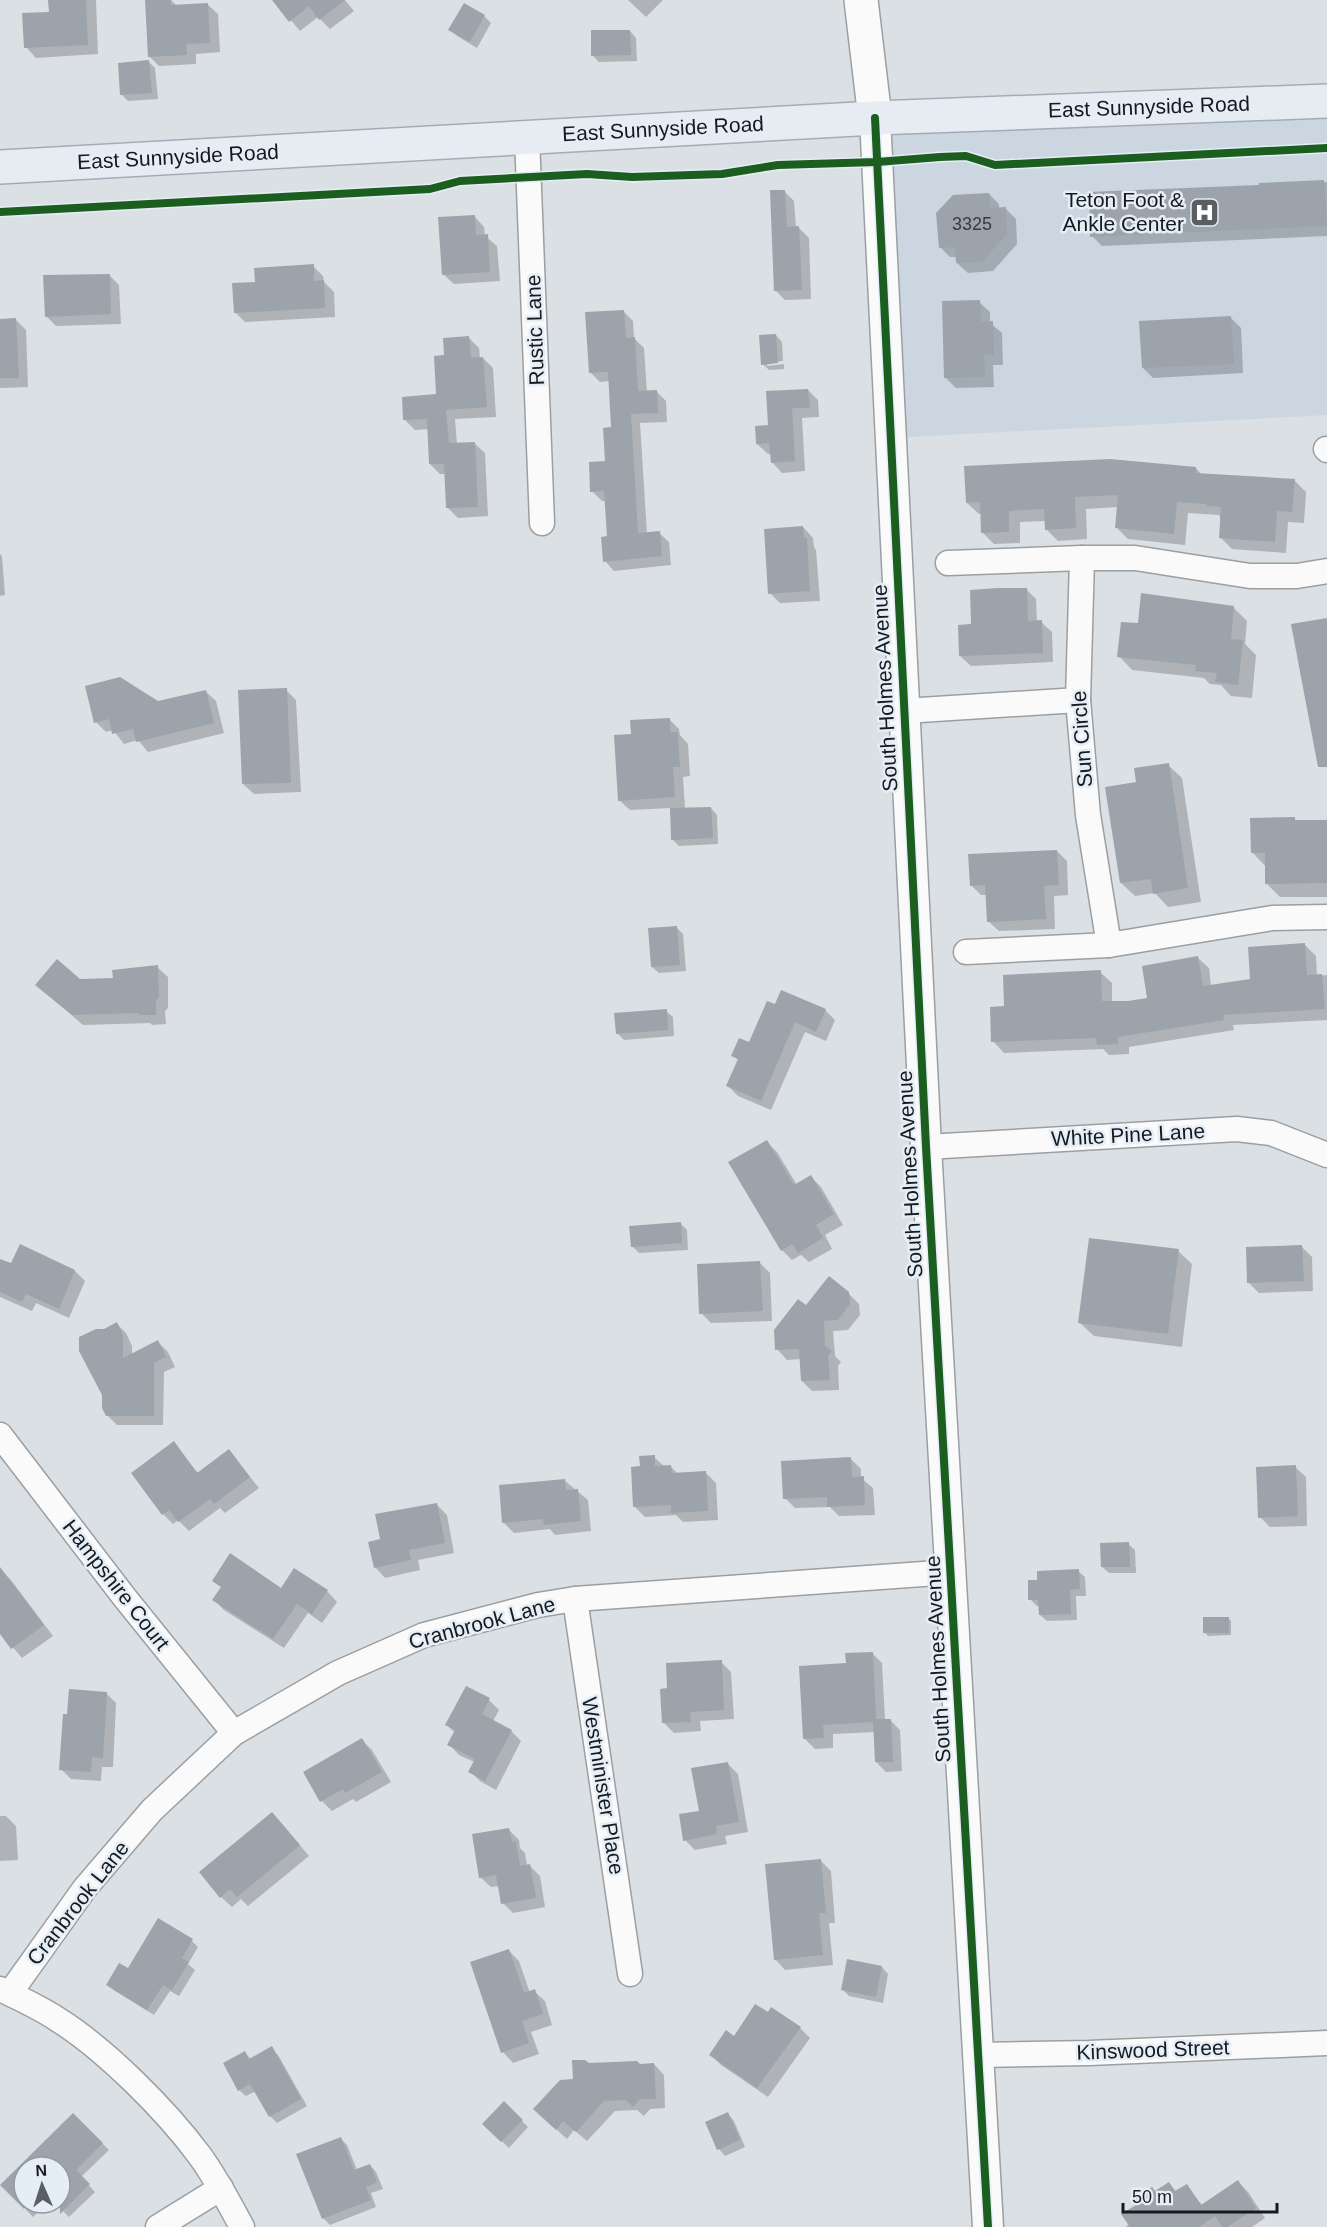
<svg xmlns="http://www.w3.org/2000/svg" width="1327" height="2227" viewBox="0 0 1327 2227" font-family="Helvetica,sans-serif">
<rect width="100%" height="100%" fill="#dbe0e5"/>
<path fill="#cbd6e0" d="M1327,101V415L891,438L875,118Z"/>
<g fill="#0003">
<path d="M50,0H96L98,54L36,58L26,47L50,13Z"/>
<path d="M146,0H171L177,6L207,4L218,14L220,52L196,54V64L159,66L149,56Z"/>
<path d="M274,0H345L354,11L330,29L318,17L300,31Z"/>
<path d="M628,0H663L646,17Z"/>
<path d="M464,5L484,16L491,23L477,48L457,36L450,30Z"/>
<path d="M630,31L636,38L637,61L599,62L592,55Z"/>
<path d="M149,62L155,68L158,99L128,101L122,95Z"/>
<path d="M1327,182V236L1102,246L1092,236L1260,187V185Z"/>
<path d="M784,191L794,201L796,228H799L809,238L811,299L785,300L775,290Z"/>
<path d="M989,194L999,204V209L1005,208L1016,219L1017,244L993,271L968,273L957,263V257H950L940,247Z"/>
<path d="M474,216L484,227L485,236L497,246L500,281L454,284L443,274Z"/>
<path d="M313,266L323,276L324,282L334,292L335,317L245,322L235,312L256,284Z"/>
<path d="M109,275L119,285L121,324L56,326L46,316Z"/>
<path d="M979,302L990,312V323L1002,333L1003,365H993L994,387L956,388L946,378Z"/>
<path d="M624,312L633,321L634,338L644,348L647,392H657L666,401L667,422L640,423L647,534L659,533L669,542L671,565L614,571L605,561L609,538L606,501H602L592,491L607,462L613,429L610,381L600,382L590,372Z"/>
<path d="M1231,318L1241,328L1243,373L1153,378L1143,368Z"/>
<path d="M16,320L26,330L28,387L0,388V321Z"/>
<path d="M776,335L782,342L783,361L767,363V366L784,364V369L769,370L763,364Z"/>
<path d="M469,338L479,348L480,358H483L493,368L496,417L455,419L457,444L474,443L485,453L488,516L458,518L447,507L446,474H440L430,464L429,429L415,430L405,420L438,396L446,356Z"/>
<path d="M808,390L818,400L819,417L802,418L805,471L782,473L772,462L771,454H768L757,444L770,426Z"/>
<path d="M1196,468L1202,475L1294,480L1306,492L1304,523L1288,522L1286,553L1232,549L1221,538L1220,517L1219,515L1188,513L1185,545L1128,539L1117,528L1118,507L1086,509L1087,539L1058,541L1046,529V521L1020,522V543L994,544L982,532V514H979L967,503Z"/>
<path d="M803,527L813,538L814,547L816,550L820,601L780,603L770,593Z"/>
<path d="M0,554L2,556L5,595L0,596Z"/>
<path d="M1026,589L1036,599L1037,622H1041L1052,632L1053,662L971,666L960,656L973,625Z"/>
<path d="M1234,608L1247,621L1245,644L1256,655L1252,698L1231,696L1221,685L1210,684L1204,678L1132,670L1119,656L1139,625Z"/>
<path d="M286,690L296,700L301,792L254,794L243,784Z"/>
<path d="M205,691L216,701L224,733L148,752L138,740L124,744L113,730L106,732L96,722Z"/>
<path d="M669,719L679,729L680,735L688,744L690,776L683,777L685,809L711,808L717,815L718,844L679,846L672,839L671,808L630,810L619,800Z"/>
<path d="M1168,765L1182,778L1201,902L1168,907L1155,893L1135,896L1121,883L1137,784Z"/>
<path d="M1294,818L1297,822L1327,821V897H1280L1267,884L1266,867L1253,853Z"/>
<path d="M1057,851L1067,861L1068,895L1054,896L1055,929L999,931L988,921L987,895H981L971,885Z"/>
<path d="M677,928L683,934L686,971L659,973L652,967Z"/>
<path d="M1304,944L1316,956L1317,976L1327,975V1020L1233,1025L1234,1030L1129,1047V1054L1109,1055L1103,1049L1004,1053L993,1041L1005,1007L1100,972L1112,983V1003L1149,999L1197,957L1209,968L1211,986L1251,980Z"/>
<path d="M157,967L168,977V1008L165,1011L166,1024L152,1025L150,1023L83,1025L37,985L114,979Z"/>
<path d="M776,1006L825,1010L835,1020L826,1041L805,1032L771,1110L738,1096L728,1086L739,1061L733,1055L750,1044Z"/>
<path d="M666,1011L673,1017L674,1036L624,1040L617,1033Z"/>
<path d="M767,1142L777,1152L797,1185L811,1177L821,1187L843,1225L825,1235L832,1249L809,1262L801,1255L792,1260L782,1250Z"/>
<path d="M680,1223L687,1230L688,1250L639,1253L632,1246Z"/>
<path d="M1302,1247L1312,1257L1313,1291L1259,1293L1249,1283Z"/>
<path d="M1178,1251L1192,1264L1182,1347L1094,1336L1080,1323Z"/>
<path d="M0,1262L75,1271L85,1281L69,1318L36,1303L32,1311L0,1297Z"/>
<path d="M760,1263L770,1273L772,1321L711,1323L701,1313Z"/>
<path d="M848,1293L859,1304L860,1315L848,1330L833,1331L835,1356L841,1362L838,1366L839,1390L812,1391L802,1381L801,1359L787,1360L777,1349L807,1307Z"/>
<path d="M117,1324L126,1333L132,1346V1355L158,1342L168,1352L175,1367L164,1372L163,1425H117L107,1415L103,1394L104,1330Z"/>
<path d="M173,1443L198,1473L229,1451L259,1488L225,1513L220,1508L189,1531L178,1520L173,1524L163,1514Z"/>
<path d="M654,1457L665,1467H671L678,1474L705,1472L716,1483L718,1520L683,1522L676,1515L645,1517L634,1506L641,1468Z"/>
<path d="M851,1459L861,1469V1478L873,1488L875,1515L839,1516L830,1507L795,1508L785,1498Z"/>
<path d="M1295,1467L1306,1477L1307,1526L1270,1527L1260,1517Z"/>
<path d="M564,1480L588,1500L591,1531L555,1535L550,1529L514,1533L504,1523Z"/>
<path d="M437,1505L447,1515L454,1553L418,1560L420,1570L385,1578L375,1567L382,1540Z"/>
<path d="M1128,1544L1135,1550L1136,1573H1109L1102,1567Z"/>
<path d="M1,1570L11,1580L53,1636L22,1658L0,1632Z"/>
<path d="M1078,1571L1085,1577L1086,1596H1076L1077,1620L1047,1621L1040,1615V1606H1037L1030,1599L1039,1581Z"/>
<path d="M214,1580L281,1590L327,1591L337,1602L322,1623L308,1613L284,1648L224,1610L214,1600L222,1588Z"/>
<path d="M1228,1618L1231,1621V1635L1208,1636L1205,1633Z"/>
<path d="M872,1653L882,1663L885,1720H890L900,1730L902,1771L886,1772L876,1762L875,1732L833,1734V1748L815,1749L804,1738L847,1665Z"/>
<path d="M721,1662L731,1672L734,1719L700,1721L701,1731L674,1733L664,1723L669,1690Z"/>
<path d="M106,1693L116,1703L113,1767H102L101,1781L71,1779L61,1769Z"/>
<path d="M489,1700L499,1710L493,1721L511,1731L521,1741L496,1790L480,1781L470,1771L474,1762L459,1755L449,1744L455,1733L447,1725Z"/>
<path d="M362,1740L372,1750L391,1782L356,1802L353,1799L332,1811L322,1801Z"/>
<path d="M728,1764L738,1774L748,1832L725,1836L727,1844L695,1850L685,1840Z"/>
<path d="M0,1816H6L16,1826L18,1860L0,1861Z"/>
<path d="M282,1824L309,1856L248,1906L241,1899L232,1907L221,1897Z"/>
<path d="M509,1830L519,1840L520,1848L525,1853L527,1866H530L540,1876L545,1907L513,1913L503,1903L500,1886L491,1887L480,1877Z"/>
<path d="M820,1860L831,1871L835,1923H829L833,1965L785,1970L775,1959Z"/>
<path d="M192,1941L198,1947L188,1964L195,1970L179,1996L170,1991L154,2015L115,1991L108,1985L128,1970Z"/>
<path d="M509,1951L519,1961L530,1993L534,1991L545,2001L552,2025L531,2032L539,2054L513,2063L503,2052Z"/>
<path d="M882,1967L888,1974L883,2003L849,1996L843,1990Z"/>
<path d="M800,2028L810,2038L768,2097L721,2065L711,2055L734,2038Z"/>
<path d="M271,2048L278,2055L307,2106L277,2123L270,2116L256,2091L246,2096L239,2090L245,2053L251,2059Z"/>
<path d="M588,2064H654L664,2075L665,2108L650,2109L644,2116L637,2110L615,2111L587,2141L574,2130L567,2139L545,2119Z"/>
<path d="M504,2103L528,2127L509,2148L484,2124Z"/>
<path d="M728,2114L734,2121L745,2147L725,2156L719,2149Z"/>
<path d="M73,2115L109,2150L81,2177L95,2192L69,2217L55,2203H60V2167H24V2203H47L33,2217L2,2185Z"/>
<path d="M341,2139L347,2145L357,2170L370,2165L376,2172L383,2189L371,2193L376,2207L330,2225L323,2218Z"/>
<path d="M1238,2182L1248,2192L1265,2218L1252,2227H1126L1156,2193L1169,2184L1177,2192L1186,2186L1203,2206Z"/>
</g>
<g fill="#9ca3aa">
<path d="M48,0H86L88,45L24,48L22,13L49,12Z"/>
<path d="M145,0H171V5L208,3L210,43L186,44L187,55L148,57Z"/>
<path d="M272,0H345L319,20L309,6L289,22Z"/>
<path d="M464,3L485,15L470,42L448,30Z"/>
<path d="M591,30H630L631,55L591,56Z"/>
<path d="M149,60L152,93L120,95L118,63Z"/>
<path d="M1324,180L1327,226L1090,237L1089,192L1259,185V183Z"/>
<path d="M770,190H785L787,227L799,226L802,290L774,291Z"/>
<path d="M989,193L990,208L1006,207L1007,234L982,262L956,263L955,247L939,248L936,213L953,195Z"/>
<path d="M475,215L476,235L488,234L490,272L442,275L438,217Z"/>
<path d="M314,264V281L324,280L325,308L234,313L232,283L255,282L254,268Z"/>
<path d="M110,274L111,314L45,317L43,275Z"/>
<path d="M980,300L981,322L993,321L994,355H984L985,377L944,378L942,301Z"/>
<path d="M624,310L626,338L635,337L638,391L657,390L658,413L631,414L638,533L660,531L662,556L603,562L601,537L607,536L604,491L590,492L589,462L605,461L603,428L611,427L608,372L589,373L585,312Z"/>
<path d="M1231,316L1234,364L1142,368L1139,321Z"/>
<path d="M16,318L19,378H0V319Z"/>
<path d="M776,334L778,363L761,365L759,335Z"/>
<path d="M469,336L471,358L483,357L487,407L446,410L449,443L475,442L478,507L446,508L444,464H429L427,419L403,420L402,397L436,394L434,356L444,355L443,338Z"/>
<path d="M808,389L810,408H792L795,461L771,463L769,443L756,444L755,426L768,425L766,391Z"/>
<path d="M1110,459L1196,467V473L1295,479L1292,512L1277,511L1275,542L1219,538L1221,507L1207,506V504L1177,502L1174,534L1115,528L1118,495L1075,497L1076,528L1045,530L1044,509L1009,511V532L981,533L980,502L966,503L964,466Z"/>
<path d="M803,526L804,538H807L810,591L768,594L764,529Z"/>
<path d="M998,588H1027L1028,621L1042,620L1043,653L959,656L958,625L971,624L970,590Z"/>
<path d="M1141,593L1234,606L1231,639L1243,640L1238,685L1215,682L1217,673L1195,671L1196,665L1117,657L1121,622L1138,623Z"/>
<path d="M1327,618V767H1318L1291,624Z"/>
<path d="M120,677L158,701L206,690L214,723L136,742L133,729L112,734L109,719L94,723L85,686Z"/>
<path d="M287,688L291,783L242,784L238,690Z"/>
<path d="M670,718V732H678L680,767H673L675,797L618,801L614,735L631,734L630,720Z"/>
<path d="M1169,763L1188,888L1153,894L1151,879L1120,883L1105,787L1136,782L1134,768Z"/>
<path d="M711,807L713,838L671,840L670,808Z"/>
<path d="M1295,817V820H1327V883L1265,884V853H1251L1250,818Z"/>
<path d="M1057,850L1059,885L1044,886L1046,919L987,922L985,885L970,886L968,854Z"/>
<path d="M677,926L680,965L651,967L648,928Z"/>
<path d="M1305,943L1307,975L1322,974L1325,1009L1223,1015L1224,1020L1118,1037V1044L1097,1045L1096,1038L991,1042L990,1007L1004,1006L1003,975L1101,970L1102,1001H1128L1147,998L1142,966L1198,956L1203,986L1250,979L1248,947Z"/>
<path d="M57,959L80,979L113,978L112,970L158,965L159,997L156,1001V1015H140L138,1013L72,1015L35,985Z"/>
<path d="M781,990L826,1009L816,1032L795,1022L761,1101L726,1086L738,1059L731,1056L739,1038L749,1042L767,1001L775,1004Z"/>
<path d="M667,1009L668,1030L616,1034L614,1013Z"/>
<path d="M767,1140L794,1185L811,1175L834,1214L816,1225L823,1238L798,1253L792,1244L781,1251L728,1162Z"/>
<path d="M681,1222L682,1243L631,1247L629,1226Z"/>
<path d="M1089,1238L1179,1249L1168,1334L1078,1323Z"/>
<path d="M20,1244L75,1270L59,1309L26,1294L22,1302L0,1292V1259L11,1263Z"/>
<path d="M1302,1245L1304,1281L1247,1283L1246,1247Z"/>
<path d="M760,1261L763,1311L699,1314L697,1264Z"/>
<path d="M829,1276L849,1292L850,1304L838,1320L824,1321L825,1346L832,1351L828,1356L830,1380L801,1381L799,1349L775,1350L774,1330L798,1299L806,1305Z"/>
<path d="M117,1322L123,1335V1358L158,1340L166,1357L154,1363V1416H106L102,1408V1395L79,1351V1337L96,1329H104Z"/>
<path d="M174,1441L197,1473L229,1449L250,1477L214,1504L210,1499L178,1522L169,1510L162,1515L131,1473Z"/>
<path d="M655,1455V1466L671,1465L672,1473L706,1471L708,1511L671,1513V1505L633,1507L631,1467L640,1466L639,1456Z"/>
<path d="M851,1457L852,1477L864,1476L865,1505L827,1507V1497L783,1499L781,1461Z"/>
<path d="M1296,1465L1298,1516L1258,1518L1256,1467Z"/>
<path d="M565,1479L566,1490L578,1489L581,1521L544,1525L543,1519L502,1523L499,1485Z"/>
<path d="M437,1503L445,1543L409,1550L411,1560L374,1568L368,1542L380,1539L375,1514Z"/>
<path d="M1129,1542L1130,1567H1101L1100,1543Z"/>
<path d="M230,1553L281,1588L294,1568L328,1590L312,1614L297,1604L273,1639L212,1600L221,1587L212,1581Z"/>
<path d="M0,1567L44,1625L11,1649L0,1634Z"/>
<path d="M1079,1569L1080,1589L1070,1590L1071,1614L1039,1615L1038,1600H1028V1580H1037V1571Z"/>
<rect x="1203" y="1617" width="26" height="16"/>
<path d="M873,1652L876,1719H891L893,1762H875L873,1722L823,1725L824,1738L803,1739L799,1666L846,1663L845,1653Z"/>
<path d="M722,1660L724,1710L690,1712L691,1722L662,1723L660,1689L667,1688L666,1663Z"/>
<path d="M466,1686L490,1698L482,1714L512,1730L485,1781L468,1772L475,1759L447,1745L455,1730L445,1725Z"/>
<path d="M69,1689L107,1692L103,1758L92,1757L91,1772L59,1770L63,1714H67Z"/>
<path d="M362,1738L382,1772L345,1793L343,1789L320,1802L303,1772Z"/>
<path d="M728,1762L739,1822L716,1826L717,1834L683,1841L679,1814L699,1811L691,1768Z"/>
<path d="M272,1812L300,1845L237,1897L230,1889L220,1898L199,1872Z"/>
<path d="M509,1828L512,1842L516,1841L520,1866L530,1864L536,1898L501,1904L496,1875L479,1878L472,1834Z"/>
<path d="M821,1859L826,1913H819L823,1955L774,1960L765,1864Z"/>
<path d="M158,1918L193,1939L182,1958L189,1962L172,1990L163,1985L147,2010L106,1985L119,1963L128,1968Z"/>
<path d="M509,1949L524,1993L535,1989L543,2014L522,2021L529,2043L501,2053L470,1962Z"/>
<path d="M847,1959L882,1966L876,1997L841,1990Z"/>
<path d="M755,2004L768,2012L771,2007L801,2027L757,2088L709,2055L726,2030L734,2036Z"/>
<path d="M272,2046L301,2099L269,2117L250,2084L238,2091L223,2063L245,2051L249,2059Z"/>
<path d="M572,2060H585L589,2063L637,2061L640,2064L654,2063L656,2099H640L633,2107L626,2100L604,2101L576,2132L563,2121L556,2130L533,2109L560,2080L573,2079Z"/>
<path d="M504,2101L523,2120L501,2142L482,2124Z"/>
<path d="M728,2112L740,2140L717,2150L705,2122Z"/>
<path d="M73,2113L103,2143L76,2170L90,2184L60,2214V2167H24V2209L0,2185Z"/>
<path d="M341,2137L354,2170L370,2164L377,2182L366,2187L371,2200L322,2219L296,2154Z"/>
<path d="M1238,2180L1256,2208L1227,2227H1222L1215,2216L1199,2227H1130L1121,2214L1136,2205L1132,2200L1152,2187L1155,2191L1169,2182L1175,2191L1187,2184L1201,2205Z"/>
</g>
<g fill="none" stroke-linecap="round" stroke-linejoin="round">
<defs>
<g id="minor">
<path d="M527,137L542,523"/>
<path d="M1326,449L1327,450"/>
<path d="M1082,558L1078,700L1088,815L1109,945"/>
<path d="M948,563L1082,558H1135L1250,576H1297L1327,571"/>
<path d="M904,711L1078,700"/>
<path d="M966,952L1109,945L1272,918L1327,917"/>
<path d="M926,1147L1237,1129L1271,1133L1327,1155"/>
<path d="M0,1435L125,1598L234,1733"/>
<path d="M575,1599L630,1974"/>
<path d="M0,1989C19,1998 39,2007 57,2019C105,2049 166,2110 200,2156C216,2178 229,2203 242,2227"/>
<path d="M10,1993L85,1888L152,1810L234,1733L338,1673L424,1635L538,1605L575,1599L951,1572"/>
<path d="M979,2055L1089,2053L1327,2043"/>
<path d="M158,2227L221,2188"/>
</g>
<path id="tertiary" d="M875,118L926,1147L988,2227"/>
<path id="secondary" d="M861,0L875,118"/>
<path id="primary" d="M0,167L875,118L1327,101"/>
</defs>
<use href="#minor" stroke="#9b9fa2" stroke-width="27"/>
<use href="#tertiary" stroke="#9b9fa2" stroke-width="33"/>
<use href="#secondary" stroke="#9b9fa2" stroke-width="36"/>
<use href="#primary" stroke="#a2acb8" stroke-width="36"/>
<use href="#minor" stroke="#fafafb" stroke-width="24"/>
<use href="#tertiary" stroke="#fafafb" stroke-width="30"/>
<use href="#secondary" stroke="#fafafb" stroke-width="33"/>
<use href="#primary" stroke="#e7ecf3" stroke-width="33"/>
<defs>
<g id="cycleway">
<path d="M875,118L926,1147L988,2227"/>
<path d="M0,212L430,189L460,181L587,174L632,177L722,174L778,165L877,162L940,157L966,156L995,165L1327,148"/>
</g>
</defs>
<use href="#cycleway" stroke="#e5eef7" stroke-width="11"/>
<use href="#cycleway" stroke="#1b5e20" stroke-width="8"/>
</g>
<defs>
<symbol id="hospital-square" viewBox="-11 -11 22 22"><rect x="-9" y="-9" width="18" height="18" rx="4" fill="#5b5f63" stroke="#e5eef7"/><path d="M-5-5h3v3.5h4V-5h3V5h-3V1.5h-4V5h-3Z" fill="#fff"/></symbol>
</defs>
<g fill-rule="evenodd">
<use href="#hospital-square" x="1188" y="196" width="33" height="33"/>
</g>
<g text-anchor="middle" stroke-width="5" stroke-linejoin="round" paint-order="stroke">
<g font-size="18" fill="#383c40">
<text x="972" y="230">3325</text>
</g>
<g font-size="21" fill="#161a1d" stroke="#e5eef7">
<text transform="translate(1149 107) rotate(-2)" y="7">East Sunnyside Road</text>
<text transform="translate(663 129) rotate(-3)" y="7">East Sunnyside Road</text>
<text transform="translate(178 157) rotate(-3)" y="7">East Sunnyside Road</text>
<text transform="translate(535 330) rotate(-92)" y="7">Rustic Lane</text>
<text transform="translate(885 688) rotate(-93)" y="7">South Holmes Avenue</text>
<text transform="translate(1082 739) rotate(-94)" y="7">Sun Circle</text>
<text transform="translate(1128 1135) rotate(-3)" y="7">White Pine Lane</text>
<text transform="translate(910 1174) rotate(-93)" y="7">South Holmes Avenue</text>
<text transform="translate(116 1585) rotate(52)" y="7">Hampshire Court</text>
<text transform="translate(482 1623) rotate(-15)" y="7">Cranbrook Lane</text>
<text transform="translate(938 1659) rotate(-93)" y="7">South Holmes Avenue</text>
<text transform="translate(603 1786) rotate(81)" y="7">Westminister Place</text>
<text transform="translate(78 1903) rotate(-52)" y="7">Cranbrook Lane</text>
<text transform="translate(1153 2050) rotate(-2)" y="7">Kinswood Street</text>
</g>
<g font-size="21" fill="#161a1d" stroke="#e5eef7" text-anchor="end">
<text x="1184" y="207">Teton Foot &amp;<tspan x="1184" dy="24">Ankle Center</tspan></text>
</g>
</g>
<g transform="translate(42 2185) rotate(357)"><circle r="28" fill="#e5eef7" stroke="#9299a0" stroke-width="1.5"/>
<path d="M0-4.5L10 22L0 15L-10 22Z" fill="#5b5f63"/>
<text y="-9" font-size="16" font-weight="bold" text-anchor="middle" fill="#161a1d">N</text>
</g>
<path d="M1123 2203v9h154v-9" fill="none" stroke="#161a1d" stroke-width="3"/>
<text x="1132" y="2203" font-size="18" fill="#161a1d" stroke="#e5eef7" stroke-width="4.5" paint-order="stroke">50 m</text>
</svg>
